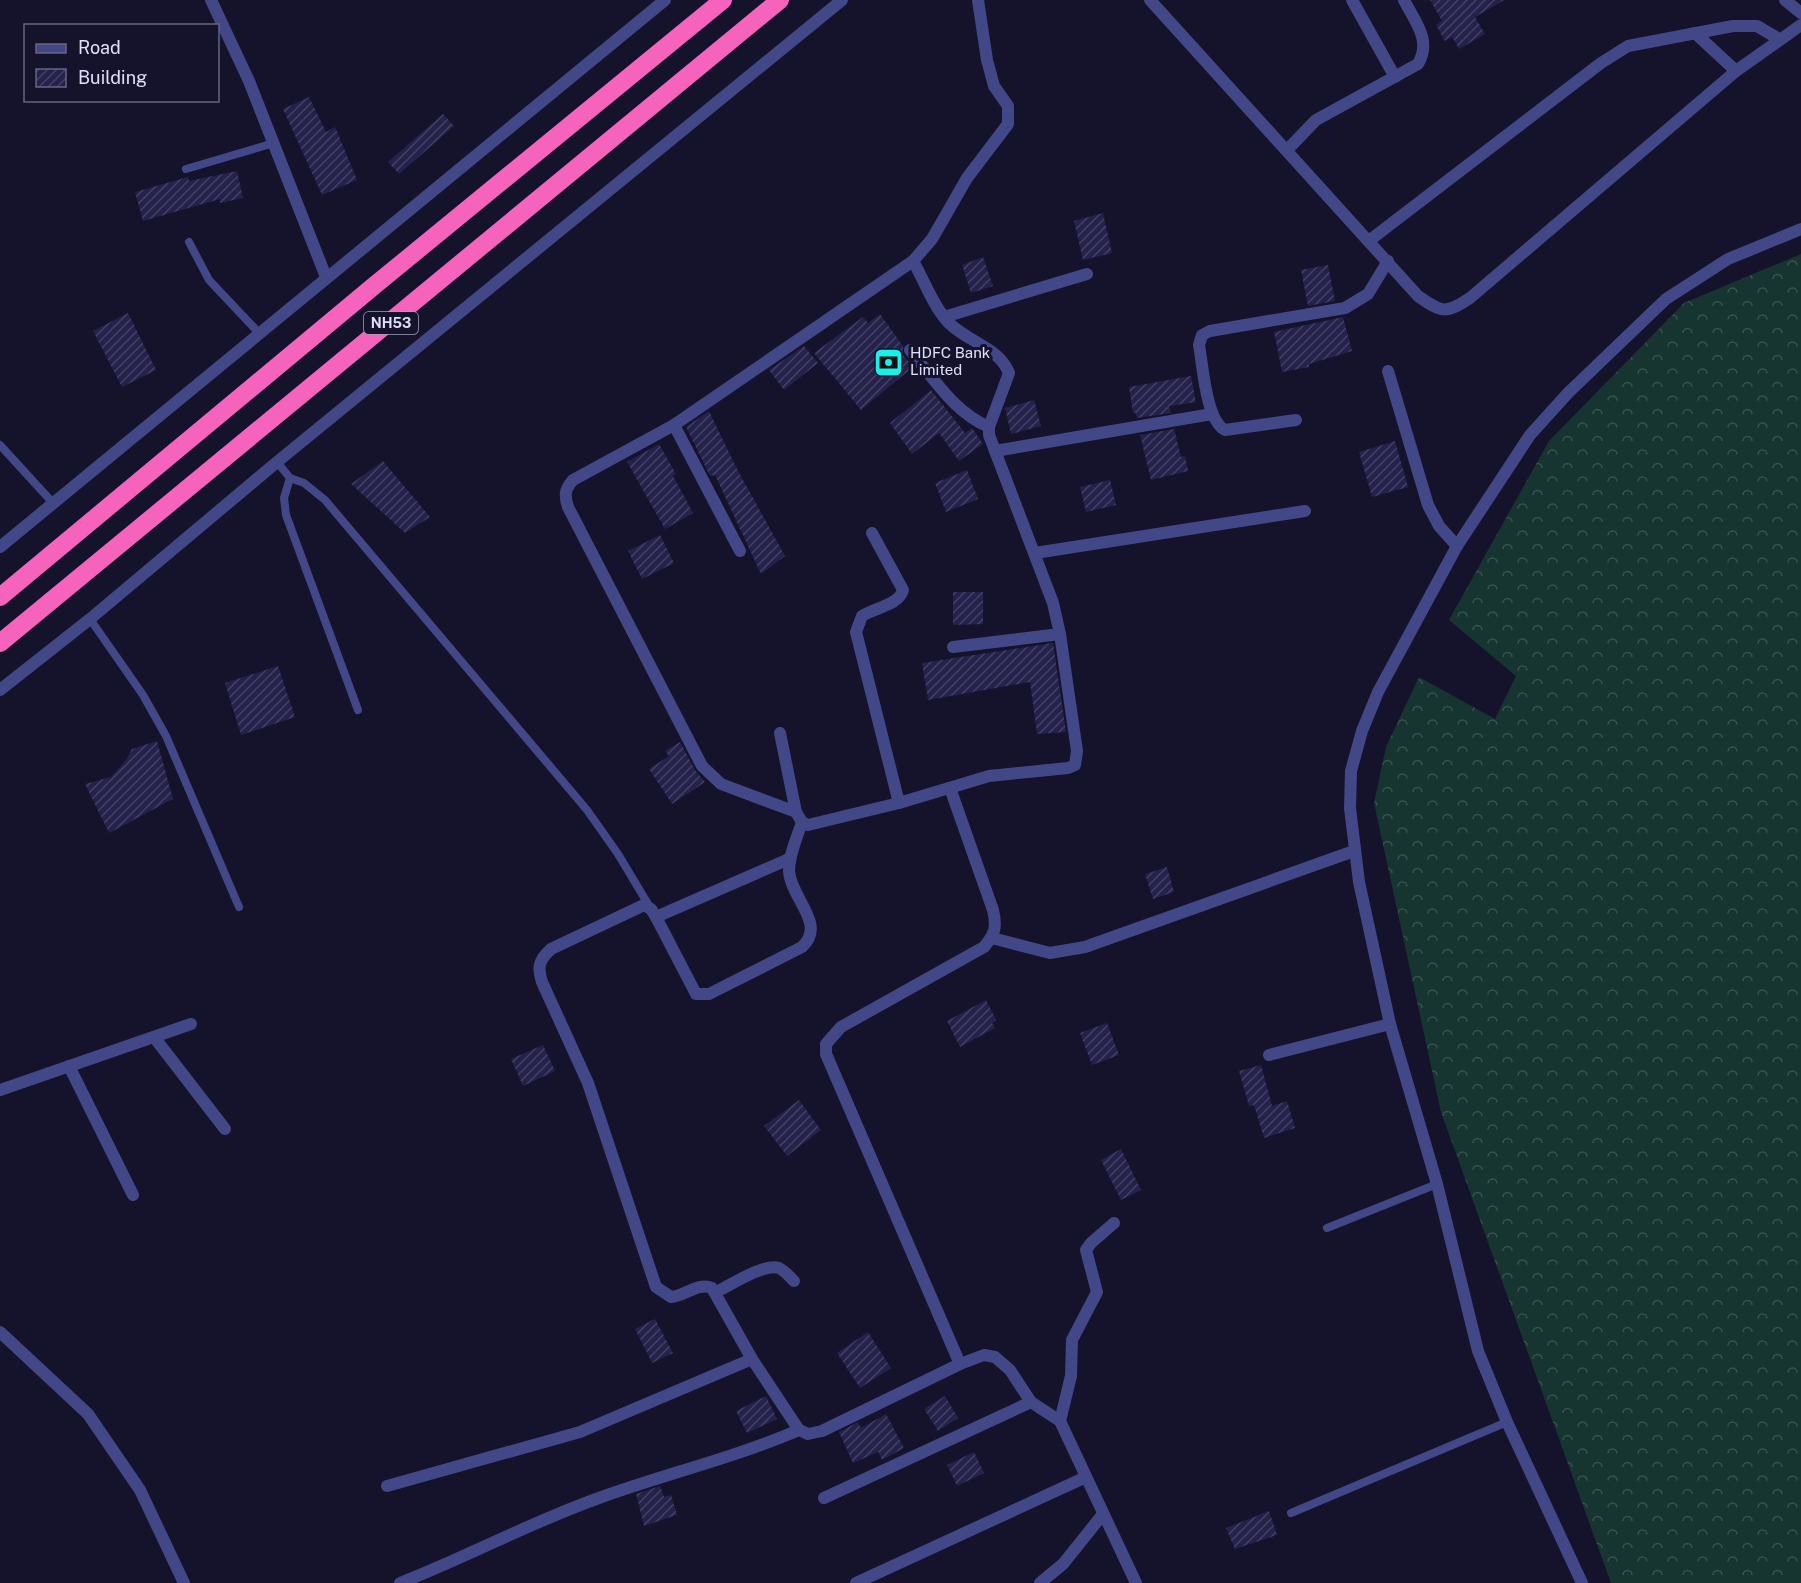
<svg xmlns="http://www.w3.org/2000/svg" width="1801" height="1583" viewBox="0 0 1801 1583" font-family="'Public Sans',sans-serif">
<defs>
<pattern id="forest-crowns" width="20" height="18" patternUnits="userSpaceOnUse" patternTransform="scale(1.5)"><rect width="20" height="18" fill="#173530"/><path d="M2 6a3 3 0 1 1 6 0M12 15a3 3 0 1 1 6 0" fill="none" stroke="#38524f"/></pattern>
<pattern id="building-hatch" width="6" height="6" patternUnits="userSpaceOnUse" patternTransform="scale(1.5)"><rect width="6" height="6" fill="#24214b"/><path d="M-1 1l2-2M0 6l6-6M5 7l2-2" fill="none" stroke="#444166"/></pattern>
</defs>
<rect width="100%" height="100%" fill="#14132b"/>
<path fill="url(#forest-crowns)" d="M1801,254V1583H1611L1441,1112L1374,803L1386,747L1419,677L1495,719L1516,676L1449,620L1549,441L1684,303Z"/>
<g fill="url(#building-hatch)">
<path d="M1430,0H1504L1475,17L1485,34L1459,49L1452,37L1445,41L1436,25L1442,21Z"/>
<path d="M309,97L326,132L335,127L357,180L322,195L283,109Z"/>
<path d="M443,114L454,126L399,174L388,162Z"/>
<path d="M237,171L243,198L220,203V199L143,221L135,192L188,177L189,181Z"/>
<path d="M1103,213L1112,253L1083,260L1074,221Z"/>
<path d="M983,257L993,286L971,293L962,265Z"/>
<path d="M1328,265L1335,301L1308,306L1301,270Z"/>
<path d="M128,313L156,370L122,387L93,331Z"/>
<path d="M880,314L903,346V355L913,367L861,410L814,353L863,317L868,323Z"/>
<path d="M1343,317L1352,351L1309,364V367L1282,372L1274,332Z"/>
<path d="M804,346L818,363L784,390L769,370Z"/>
<path d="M1191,376L1196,402L1169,406L1171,413L1137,418L1135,412L1133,413L1129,387Z"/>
<path d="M931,390L965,433L972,428L983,444L959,461L939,433L912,454L890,423Z"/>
<path d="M1034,400L1041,426L1011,434L1005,408Z"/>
<path d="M709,411L737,469L785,556L761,574L715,475L710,476L686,427Z"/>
<path d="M1174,429L1181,457L1185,456L1188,471L1151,480L1140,435Z"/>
<path d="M1395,441L1408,487L1372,497L1359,452Z"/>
<path d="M659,444L676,474L673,476L693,513L665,529L627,462Z"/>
<path d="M383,461L430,517L405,533L351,484Z"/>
<path d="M967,470L978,499L946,512L935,483Z"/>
<path d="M1110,480L1116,505L1086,512L1080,487Z"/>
<path d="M660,535L674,563L642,579L628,551Z"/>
<path d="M953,592H983V624L953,625Z"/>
<path d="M1053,643L1066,732L1037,734L1030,682L928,700L922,663Z"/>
<path d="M278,666L295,717L241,735L225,683Z"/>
<path d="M157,741L173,799L109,833L85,784L111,777L126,760L132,749Z"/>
<path d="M680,742L695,770L705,782L672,804L649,769L669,756L665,751Z"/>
<path d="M1167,867L1174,892L1153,899L1145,874Z"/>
<path d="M986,1000L996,1020L992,1023L995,1028L960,1047L947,1021Z"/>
<path d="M1107,1023L1119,1055L1092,1065L1080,1033Z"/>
<path d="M543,1045L555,1071L523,1086L511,1059Z"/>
<path d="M1261,1065L1272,1106L1287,1101L1295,1128L1264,1138L1254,1105L1249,1106L1239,1071Z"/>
<path d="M799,1100L821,1130L787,1156L764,1126Z"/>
<path d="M1121,1149L1141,1190L1121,1200L1101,1160Z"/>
<path d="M655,1319L673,1353L652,1363L635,1329Z"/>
<path d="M868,1332L891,1368L860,1388L837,1353Z"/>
<path d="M766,1396L777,1419L747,1433L736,1411Z"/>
<path d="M945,1396L958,1418L938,1431L924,1409Z"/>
<path d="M886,1414L904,1448L882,1460L878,1452L853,1463L839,1432L858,1422L861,1428Z"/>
<path d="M974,1452L984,1473L957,1486L947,1465Z"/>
<path d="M660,1486L664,1497L671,1495L677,1515L644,1526L636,1494Z"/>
<path d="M1269,1511L1277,1535L1235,1549L1226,1528Z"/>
</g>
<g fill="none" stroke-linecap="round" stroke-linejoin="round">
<g stroke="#424887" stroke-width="8">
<path d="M186,169L274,143"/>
<path d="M189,242L209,280L259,333"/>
<path d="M0,445L53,503"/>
<path d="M277,462L290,478L304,483L325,500L587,810L618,854L651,909"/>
<path d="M290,478L284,498L286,515L358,710"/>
<path d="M90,619L143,695L166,736L239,907"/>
<path d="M1327,1228L1437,1184"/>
<path d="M1291,1513L1507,1422"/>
</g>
<g stroke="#424887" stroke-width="12">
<path d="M211,0L249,81L326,277"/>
<path d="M1150,0L1418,296C1442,313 1446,314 1470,298L1736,71L1801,25"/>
<path d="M1352,0L1395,77"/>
<path d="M1785,0L1801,13"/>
<path d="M1695,33L1736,71"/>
<path d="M1287,150L1316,120L1418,64C1432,40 1415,22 1404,0"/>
<path d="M1370,240L1601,63L1628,46L1733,26H1757L1779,39"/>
<path d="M944,317L1087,274"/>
<path d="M910,350C934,379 954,412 989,427"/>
<path d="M1388,371L1428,505L1439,526L1457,546"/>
<path d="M1296,420L1225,430C1206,420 1203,367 1199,345L1202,335L1210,331L1345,308L1368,294L1388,261"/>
<path d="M674,425L740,551"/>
<path d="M995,451L1212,414"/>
<path d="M872,533L903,590C899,605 874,608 862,616L856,632L899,803"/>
<path d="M0,547L665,0"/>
<path d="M1035,553L1305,511"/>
<path d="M953,647L1060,634L1053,603L989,435V427L1009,373C999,347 967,342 948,322C933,306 924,280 913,261L932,239L967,178L1008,124V106L994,86L987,60L978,0"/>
<path d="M0,690L90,619L277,462L842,0"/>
<path d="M780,733L796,812L802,822L808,825L899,803L989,776L1068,768L1075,765L1077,751L1060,634"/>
<path d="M950,788L993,910C997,927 995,934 984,947L841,1027L826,1044V1054L960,1364"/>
<path d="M796,812L721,784L702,766L568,507C564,495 565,489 573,480L674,425L913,261"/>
<path d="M656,917L789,859"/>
<path d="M992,938L1050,953L1085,947L1354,851"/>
<path d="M154,1037L225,1129"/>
<path d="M1269,1055L1390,1024"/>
<path d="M69,1066L133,1195"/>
<path d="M0,1090L191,1024"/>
<path d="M716,1292C731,1285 764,1263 779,1268C785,1271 790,1277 794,1281"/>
<path d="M0,1332L88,1414L140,1490L184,1583"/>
<path d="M1060,1421L1071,1376L1072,1340L1097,1292L1086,1250L1091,1243L1114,1223"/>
<path d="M799,1430L752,1359L712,1288C698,1282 685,1296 671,1297L656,1287L588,1083L542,982C537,967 539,960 551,949L644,905L651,909L656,917L696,994H709L802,947C827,924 791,899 789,871C789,854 797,838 802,822"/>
<path d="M387,1486L580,1432L752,1359"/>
<path d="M824,1498L1031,1402"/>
<path d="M400,1583C467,1557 531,1522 599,1498C665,1474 734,1458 799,1430L808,1434L822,1431L960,1364L984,1355L995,1357L1010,1370L1031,1402L1060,1421L1136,1583"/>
<path d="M856,1583L1086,1477"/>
<path d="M1040,1583L1063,1564L1103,1514"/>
<path d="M1582,1583L1507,1422L1478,1351L1437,1184L1390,1024L1359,882L1350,808L1351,771L1362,731L1378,692L1457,546L1530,435L1568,393L1666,299L1728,259L1801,229"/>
</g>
<g stroke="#f563bc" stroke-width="18">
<path d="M0,597L375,285L723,0"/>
<path d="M0,643L780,0"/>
</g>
</g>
<defs>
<symbol id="bank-square" viewBox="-11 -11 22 22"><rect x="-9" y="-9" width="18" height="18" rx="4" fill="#19f0e9" stroke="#14132b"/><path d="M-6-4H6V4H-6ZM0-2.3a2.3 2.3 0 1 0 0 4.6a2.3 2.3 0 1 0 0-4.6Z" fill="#111"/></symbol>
</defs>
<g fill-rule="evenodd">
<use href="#bank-square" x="872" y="346" width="33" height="33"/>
</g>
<g text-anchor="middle" stroke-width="6" stroke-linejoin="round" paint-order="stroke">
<rect fill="#14132b" stroke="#a3a2be" stroke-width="1.5" x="364" y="312" width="54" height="22" rx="4.5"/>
<g font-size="14" font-weight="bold" fill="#e0e0fd">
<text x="391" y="328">NH53</text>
</g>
<g font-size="15" fill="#e0e0fd" stroke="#14132b" text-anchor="start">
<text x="910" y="358">HDFC Bank<tspan x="910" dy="17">Limited</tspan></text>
</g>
</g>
<rect x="24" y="24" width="195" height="78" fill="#14132b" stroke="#66657f" stroke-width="1.5"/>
<rect x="36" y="44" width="30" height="9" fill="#424887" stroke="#66657f" stroke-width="1.5"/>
<text x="78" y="54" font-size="18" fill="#e0e0fd">Road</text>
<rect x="36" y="69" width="30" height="18" fill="url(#building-hatch)" stroke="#66657f" stroke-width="1.5"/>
<text x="78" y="84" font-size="18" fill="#e0e0fd">Building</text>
</svg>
